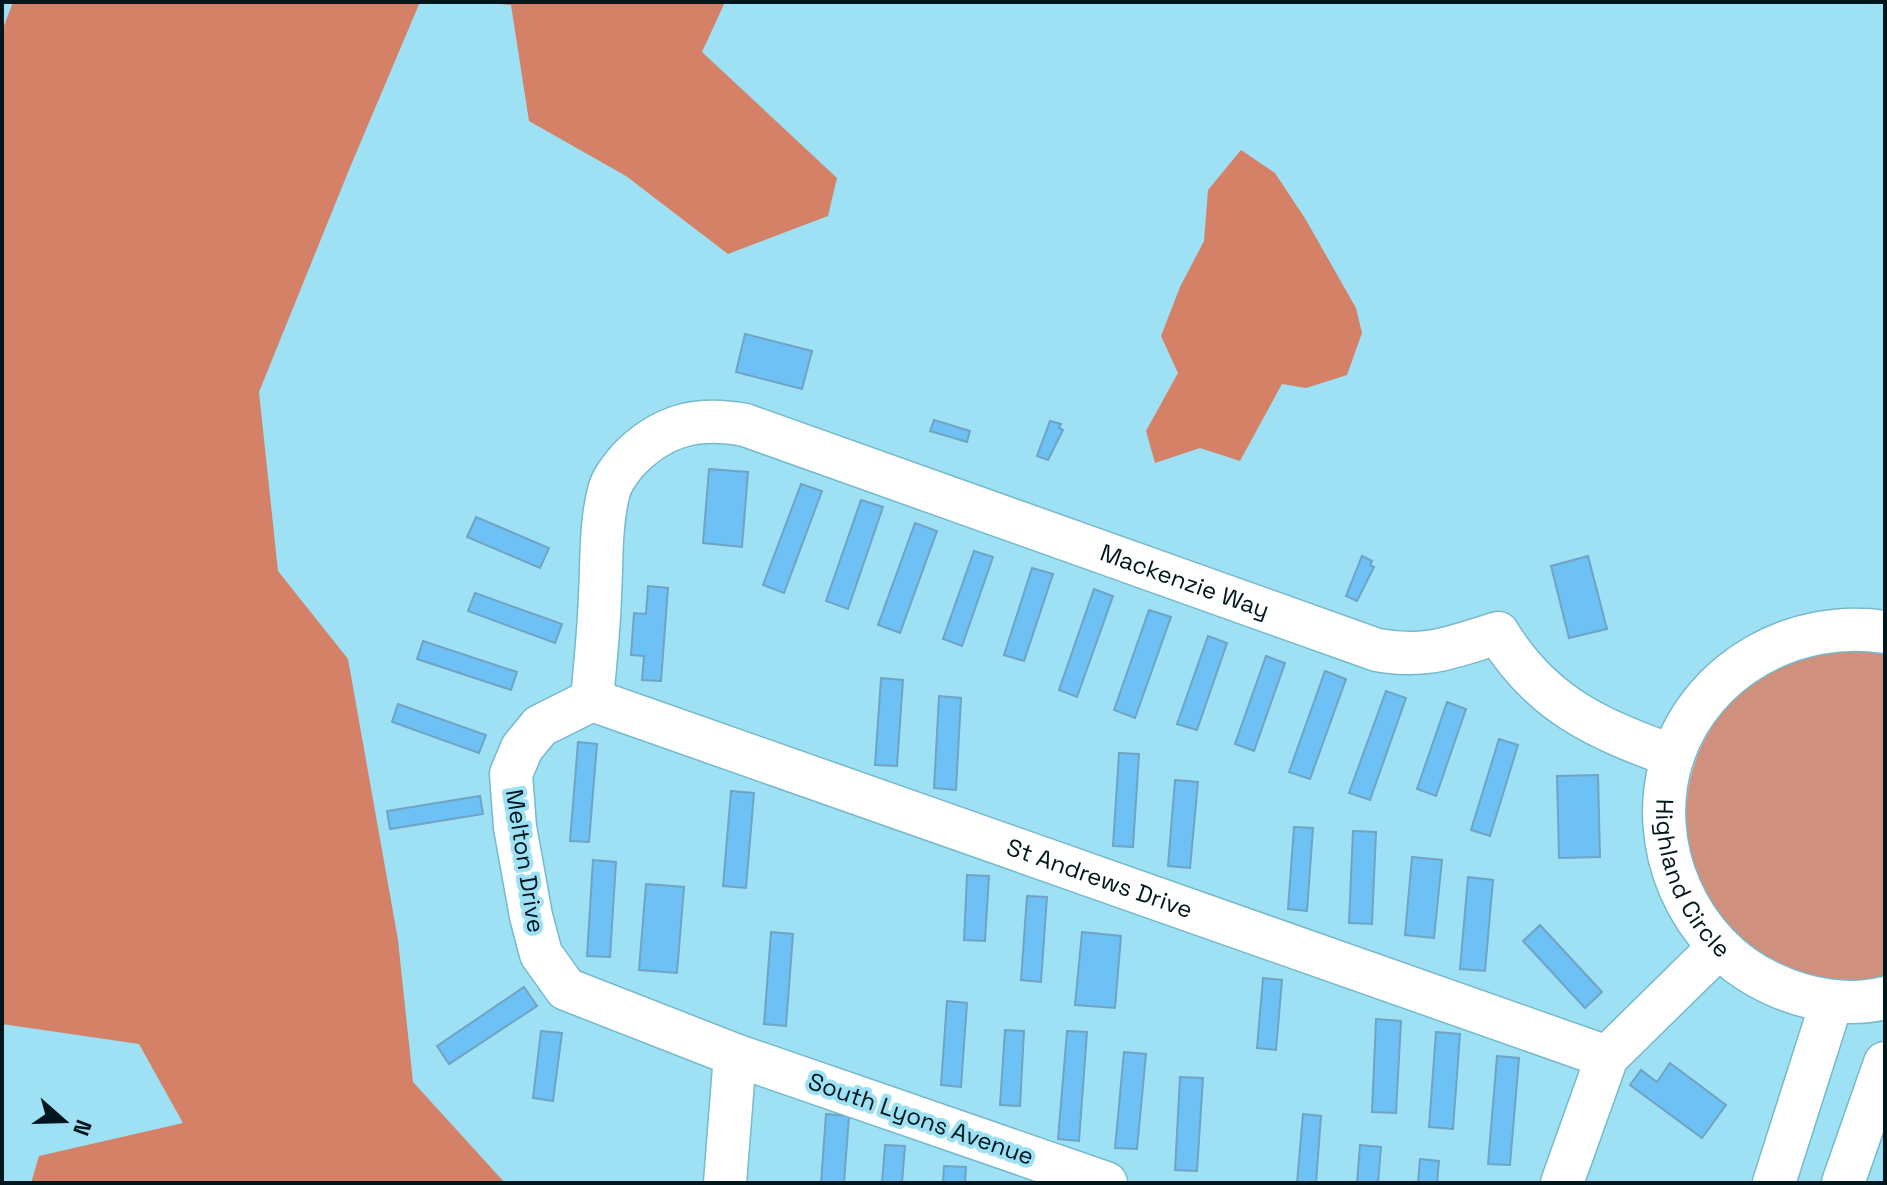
<svg xmlns="http://www.w3.org/2000/svg" width="1887" height="1185" viewBox="0 0 1887 1185" font-family="'Space Grotesk',sans-serif">
<rect width="100%" height="100%" fill="#9ee1f4"/>
<path fill="#cf917d" d="M1845,650L1885,654V978C1865,981 1844,984 1824,980C1793,975 1767,960 1744,940C1736,934 1727,927 1721,920C1709,907 1701,888 1695,872C1669,795 1701,707 1775,669C1796,657 1821,654 1845,650Z"/>
<g fill="#d48168">
<path d="M13,2H420L351,165L259,392L278,571L348,659L398,940L413,1082L505,1183H31L39,1156L183,1123L139,1044L2,1024V31Z"/>
<path d="M478,2H725L702,52L837,178L828,216L728,254L626,176L529,121L511,5Z"/>
<path d="M1241,150L1275,173L1306,220L1356,308L1362,333L1347,375L1306,388L1282,384L1240,461L1200,448L1155,463L1146,431L1178,373L1161,336L1180,287L1204,241L1208,190Z"/>
</g>
<g fill="#6ec1f4" stroke="#70a3c4" stroke-width="2">
<path d="M745,334L812,351L802,389L736,372Z"/>
<path d="M934,420L970,431L967,442L930,431Z"/>
<path d="M1050,421L1061,424L1059,428L1063,430L1048,460L1037,456Z"/>
<path d="M709,469L748,472L742,547L703,543Z"/>
<path d="M801,484L822,491L784,593L763,585Z"/>
<path d="M861,500L883,507L848,609L826,601Z"/>
<path d="M476,517L549,548L540,568L467,537Z"/>
<path d="M915,523L937,531L900,633L878,625Z"/>
<path d="M974,551L993,557L962,646L943,639Z"/>
<path d="M1362,556L1372,561L1370,565L1374,567L1357,601L1346,596Z"/>
<path d="M1588,556L1607,629L1569,638L1551,566Z"/>
<path d="M1032,568L1053,574L1024,661L1004,655Z"/>
<path d="M648,586L668,588L661,681L642,680L644,656L631,655L634,613L646,614Z"/>
<path d="M1094,589L1113,596L1077,697L1059,690Z"/>
<path d="M475,593L562,624L555,643L468,611Z"/>
<path d="M1149,610L1171,617L1135,718L1114,710Z"/>
<path d="M1208,636L1227,643L1197,730L1177,724Z"/>
<path d="M423,641L517,672L511,690L417,659Z"/>
<path d="M1266,656L1285,663L1254,751L1235,744Z"/>
<path d="M1325,671L1346,679L1310,779L1289,772Z"/>
<path d="M881,678L903,680L897,766L875,765Z"/>
<path d="M1386,691L1406,698L1370,800L1349,793Z"/>
<path d="M939,696L961,698L956,790L934,788Z"/>
<path d="M1447,702L1466,709L1436,796L1417,789Z"/>
<path d="M398,704L486,735L479,753L392,722Z"/>
<path d="M1499,739L1518,745L1490,836L1471,830Z"/>
<path d="M578,742L597,744L589,842L570,841Z"/>
<path d="M1119,753L1139,754L1133,847L1113,846Z"/>
<path d="M1598,775L1600,857L1559,858L1557,776Z"/>
<path d="M1175,780L1198,782L1190,868L1168,866Z"/>
<path d="M731,791L754,793L746,888L723,886Z"/>
<path d="M480,796L483,814L390,829L387,811Z"/>
<path d="M1294,827L1313,828L1307,911L1288,909Z"/>
<path d="M1353,831L1376,832L1372,924L1349,923Z"/>
<path d="M1412,857L1442,860L1434,938L1405,935Z"/>
<path d="M593,860L616,862L610,957L587,956Z"/>
<path d="M967,875L989,876L985,941L964,940Z"/>
<path d="M1468,877L1493,880L1485,971L1460,969Z"/>
<path d="M646,884L684,887L677,973L639,970Z"/>
<path d="M1027,896L1047,897L1041,982L1021,980Z"/>
<path d="M1540,925L1602,992L1585,1008L1523,941Z"/>
<path d="M771,932L793,934L786,1026L764,1024Z"/>
<path d="M1082,932L1121,936L1115,1008L1075,1005Z"/>
<path d="M1263,978L1282,980L1276,1050L1257,1048Z"/>
<path d="M524,987L537,1006L449,1064L437,1046Z"/>
<path d="M947,1001L967,1003L961,1087L941,1085Z"/>
<path d="M1376,1019L1401,1021L1396,1113L1372,1112Z"/>
<path d="M1005,1030L1024,1031L1020,1106L1000,1105Z"/>
<path d="M541,1031L562,1033L553,1101L533,1098Z"/>
<path d="M1067,1031L1087,1032L1079,1141L1058,1139Z"/>
<path d="M1436,1032L1460,1034L1453,1129L1429,1127Z"/>
<path d="M1124,1052L1146,1054L1137,1149L1115,1148Z"/>
<path d="M1497,1056L1519,1058L1510,1165L1488,1164Z"/>
<path d="M1670,1063L1726,1105L1702,1138L1630,1085L1641,1070L1657,1082Z"/>
<path d="M1180,1077L1203,1078L1197,1171L1175,1170Z"/>
<path d="M826,1114L849,1116L844,1183H821Z"/>
<path d="M1303,1114L1321,1116L1316,1183H1297Z"/>
<path d="M885,1145L905,1146L902,1183H882Z"/>
<path d="M1360,1145L1381,1147L1378,1183H1357Z"/>
<path d="M1420,1159L1439,1161L1437,1183H1418Z"/>
<path d="M944,1166L966,1167L965,1183H943Z"/>
</g>
<g fill="none" stroke-linecap="round" stroke-linejoin="round">
<defs>
<g id="minor">
<path id="s1" d="M1885,632C1796,618 1703,668 1673,756C1644,844 1688,946 1773,984C1807,1000 1848,1007 1885,998"/>
<path id="s2" d="M592,700L1607,1057"/>
<path d="M725,1183L735,1055"/>
<path id="s3" d="M1106,1183L735,1055L566,989L541,954L531,916L515,827L511,774L522,748L540,726L592,700C595,665 599,630 600,595C602,561 600,525 609,491C612,479 620,470 628,460C662,425 697,416 745,425L1377,650C1427,659 1452,647 1498,633C1542,705 1598,729 1673,756"/>
<path d="M1562,1183L1607,1057L1719,947"/>
<path d="M1774,1183L1832,1001"/>
<path d="M1843,1183L1885,1063"/>
</g>
</defs>
<use href="#minor" stroke="#77b9cc" stroke-width="45"/>
<use href="#minor" stroke="#fff" stroke-width="42"/>
</g>
<g text-anchor="middle" stroke-width="8" stroke-linejoin="round" paint-order="stroke">
<g font-size="24" fill="#00161d" stroke="#9ee1f4">
<text dy="8" stroke="none"><textPath href="#s3" startOffset="1756">Mackenzie Way</textPath></text>
<text transform="translate(525 861) rotate(81)" y="8">Melton Drive</text>
<text dy="8" stroke="none"><textPath href="#s1" startOffset="396">Highland Circle</textPath></text>
<text dy="8" stroke="none"><textPath href="#s2" startOffset="538">St Andrews Drive</textPath></text>
<text transform="translate(921 1119) rotate(19)" y="8">South Lyons Avenue</text>
</g>
</g>
<rect width="1887" height="1185" fill="none" stroke="#00161d" stroke-width="8"/>
<g transform="translate(64 1121) rotate(110)" stroke="#9ee1f4" stroke-width="6" paint-order="stroke">
<path d="M0-6L14 30L0 20L-14 30Z" fill="#00161d"/>
<text y="-12" font-size="22" font-weight="bold" text-anchor="middle" fill="#00161d">N</text>
</g>
</svg>
